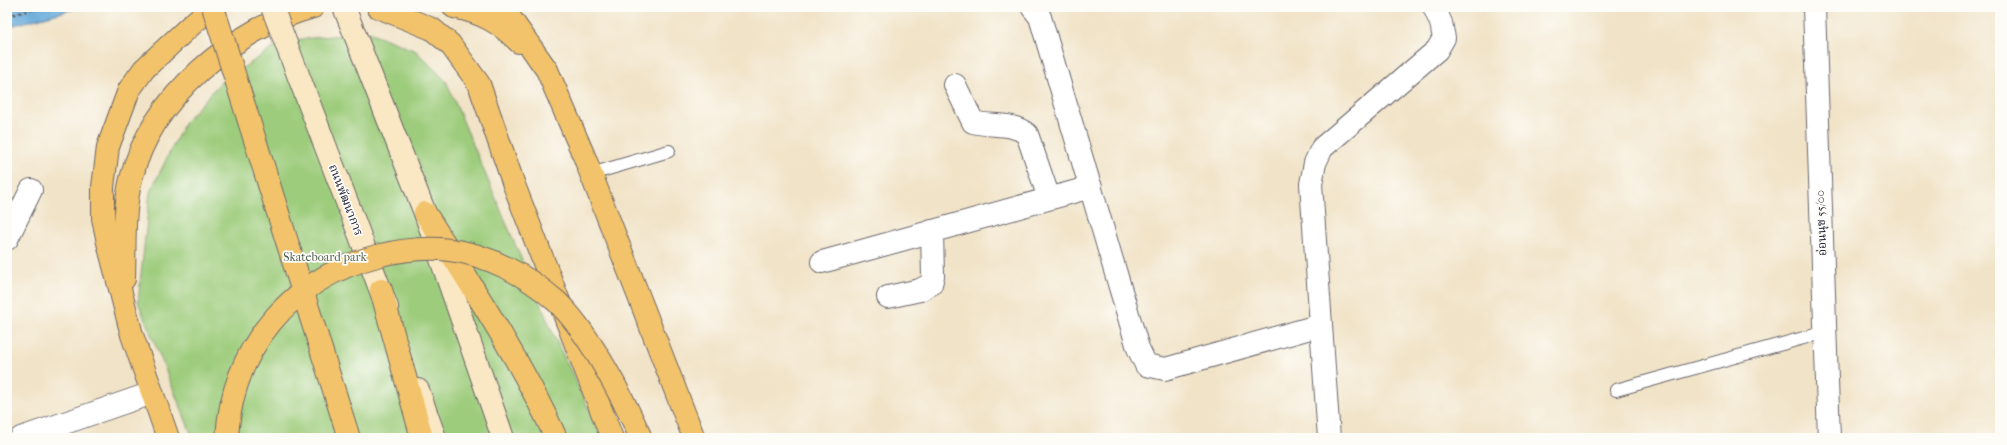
<svg xmlns="http://www.w3.org/2000/svg" width="2007" height="445" viewBox="0 0 2007 445" font-family="'IM FELL French Canon','Noto Serif Thai',serif">
<rect width="100%" height="100%" fill="#fdfcf7"/>
<filter id="ink" filterUnits="userSpaceOnUse"><feTurbulence type="fractalNoise" baseFrequency=".025" numOctaves="2"/><feDisplacementMap in="SourceGraphic" scale="8" xChannelSelector="R" yChannelSelector="G"/><feConvolveMatrix kernelMatrix="1 2 1 2 8 2 1 2 1" color-interpolation-filters="sRGB"/></filter>
<filter id="wash" filterUnits="userSpaceOnUse"><feTurbulence type="fractalNoise" baseFrequency=".012" numOctaves="4" result="noise"/><feDisplacementMap in="SourceGraphic" scale="16" xChannelSelector="R" yChannelSelector="G"/><feGaussianBlur stdDeviation="0.9" result="paint"/><feColorMatrix in="noise" values="0 0 0 0 0 0 0 0 0 0 0 0 0 0 0 0 0 1.4 0 .05"/><feComposite in="paint" operator="in"/></filter>
<g filter="url(#wash)">
<rect width="100%" height="100%" fill="#f1e3c7"/>
<path fill="#9dcc7b" stroke="#60775b" d="M369,32L416,51L446,81L554,336L603,438H193L138,302L150,192L185,122L221,82L284,41Z"/>
<path fill="#62a7d8" stroke="#42648a" d="M7,7H82L7,27Z"/>
</g>
<g filter="url(#ink)">
<g fill="none" stroke-linecap="round" stroke-linejoin="round">
<defs>
<g id="lane">
<path d="M591,174L669,151"/>
<path d="M1616,390L1825,332"/>
</g>
<g id="street">
<path d="M1032,7L1040,17L1138,348L1146,365L1165,369L1321,325"/>
<path d="M1814,7L1829,438"/>
<path d="M955,85L973,122C992,127 1012,122 1027,134L1049,198"/>
<path d="M7,239L31,190"/>
<path d="M822,262L1091,187"/>
<path d="M888,297L920,290L931,284L933,276L932,231"/>
<path d="M21,438L152,393"/>
<path d="M1329,438L1311,184L1315,163L1322,148L1437,50L1444,38L1441,23L1434,7"/>
</g>
<g id="secondary">
<path d="M344,7L425,213L503,438"/>
<path d="M350,210L387,307"/>
<path d="M418,390L435,438"/>
</g>
<g id="primary">
<path d="M378,7L432,29L450,44L479,84L514,185L612,438"/>
<path d="M454,7C482,13 499,22 519,42"/>
<path d="M501,7L506,12L547,70L584,156L694,438"/>
<path d="M425,213C472,286 520,359 556,438"/>
<path d="M124,279C125,246 123,211 131,179C152,96 234,29 313,7"/>
<path d="M381,290L422,438"/>
<path d="M168,438L132,335L109,247L103,218V187L108,147L129,90L144,69L189,27L205,13L216,7"/>
</g>
</defs>
<use href="#lane" stroke="#6a666c" stroke-width="14"/>
<use href="#street" stroke="#6a666c" stroke-width="24"/>
<use href="#secondary" stroke="#6a666c" stroke-width="24"/>
<use href="#primary" stroke="#6a666c" stroke-width="24"/>
<path stroke="#6a666c" stroke-width="2.5" stroke-dasharray="3 3" stroke-linecap="butt" d="M7,16L43,7"/>
<use href="#lane" stroke="#fff" stroke-width="12"/>
<use href="#street" stroke="#fff" stroke-width="22"/>
<use href="#secondary" stroke="#fae7c3" stroke-width="22"/>
<use href="#primary" stroke="#f2c36a" stroke-width="22"/>
<defs>
<path id="secondary-bridge" d="M272,7L350,210"/>
<g id="primary-bridge">
<path d="M213,7L349,438"/>
<path d="M227,438C232,348 290,279 377,256C401,250 425,247 450,250C487,254 528,276 556,301C588,330 623,398 641,438"/>
</g>
</defs>
<use href="#secondary-bridge" stroke="#6a666c" stroke-width="24" stroke-linecap="butt"/>
<use href="#primary-bridge" stroke="#6a666c" stroke-width="24" stroke-linecap="butt"/>
<use href="#secondary-bridge" stroke="#fae7c3" stroke-width="22"/>
<use href="#primary-bridge" stroke="#f2c36a" stroke-width="22"/>
</g>
</g>
<g text-anchor="middle" stroke-width="3.5" stroke-linejoin="round" paint-order="stroke">
<g font-size="12" fill="#22223b" stroke="#fdfcf7">
<text transform="translate(346 200) rotate(69)" y="4">ถนนพัฒนาการ</text>
<text transform="translate(1821 223) rotate(-92)" y="4">อ่อนนุช 55/00</text>
</g>
<g font-size="12" fill="#4d5e51" stroke="#fdfcf7">
<text x="325" y="261">Skateboard park</text>
</g>
</g>
<rect width="2007" height="445" fill="none" stroke="#fdfcf7" stroke-width="24"/>
</svg>
